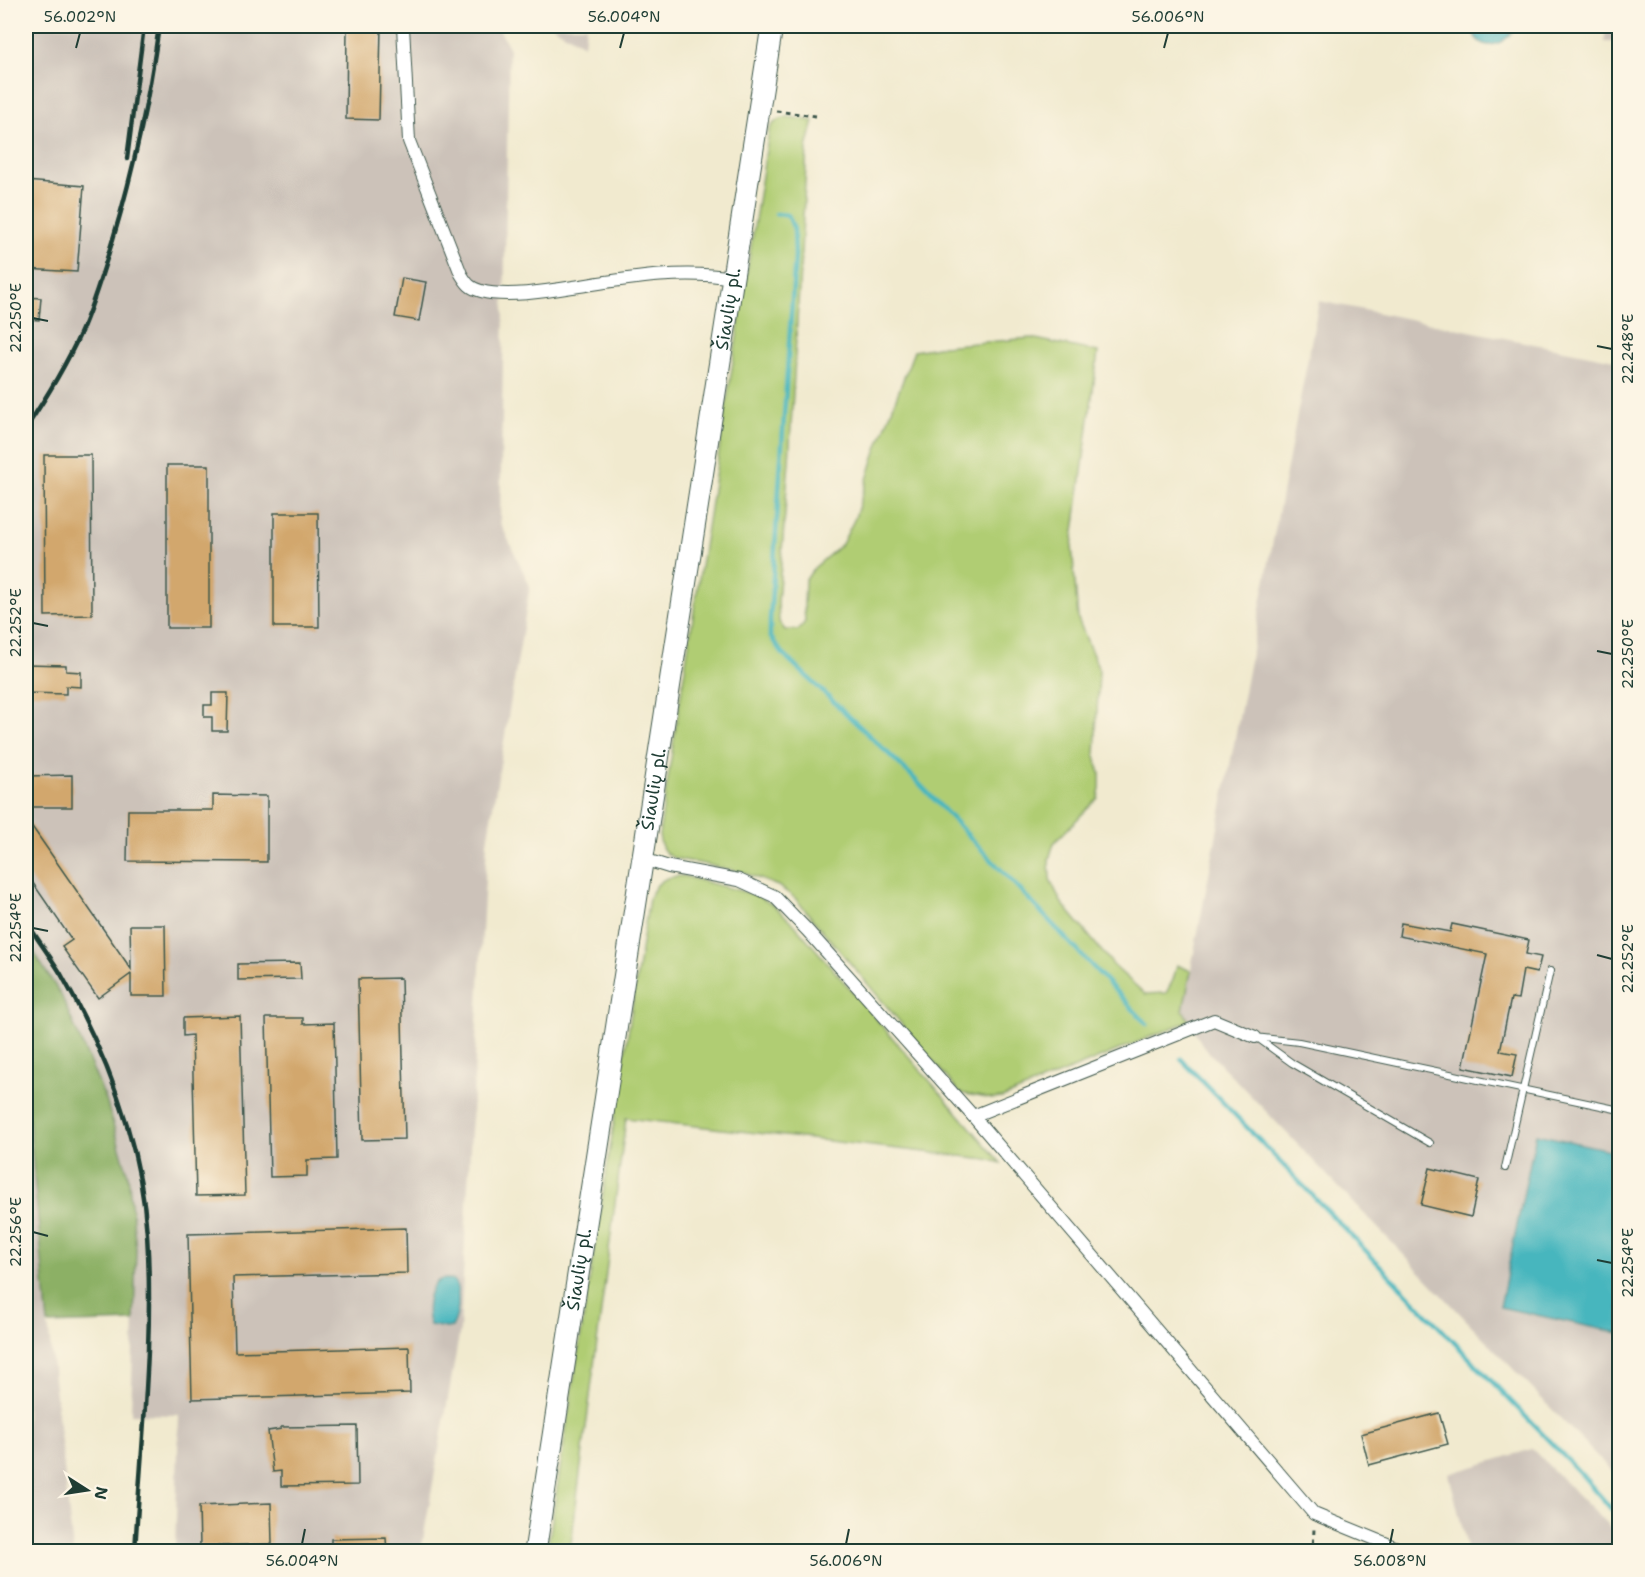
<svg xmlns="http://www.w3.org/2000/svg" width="1645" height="1577" viewBox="0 0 1645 1577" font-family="'Shantell Sans',sans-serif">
<rect width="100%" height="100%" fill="#fcf5e5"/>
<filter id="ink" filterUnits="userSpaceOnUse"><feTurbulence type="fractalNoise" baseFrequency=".0167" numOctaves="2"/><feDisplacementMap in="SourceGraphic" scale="12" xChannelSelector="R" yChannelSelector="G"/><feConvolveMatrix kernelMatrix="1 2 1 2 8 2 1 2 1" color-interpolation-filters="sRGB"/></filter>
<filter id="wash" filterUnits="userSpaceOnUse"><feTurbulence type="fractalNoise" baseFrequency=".008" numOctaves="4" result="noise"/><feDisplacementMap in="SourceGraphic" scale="24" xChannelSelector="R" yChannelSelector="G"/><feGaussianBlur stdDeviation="1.35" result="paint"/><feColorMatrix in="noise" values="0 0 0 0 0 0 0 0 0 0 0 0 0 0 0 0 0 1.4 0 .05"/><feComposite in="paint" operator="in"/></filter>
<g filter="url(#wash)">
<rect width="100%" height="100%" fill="#f1eacf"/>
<g fill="#ccc2b9">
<path d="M26,26H497L509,47L500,522L530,586L487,842L460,1330L421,1551H175L179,1415L131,1414L136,1249L106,1100L61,995L26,940Z"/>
<path d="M552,26H586L584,45Z"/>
<rect x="1605" y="26" width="14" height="16"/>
<path d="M1319,301L1619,361V1479L1203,1046L1183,1010Z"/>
<path d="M26,1089L48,1324L73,1551H26Z"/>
<path d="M1532,1449L1619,1536V1551H1468L1449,1474Z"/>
</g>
<g fill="#b0cd73" stroke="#688554" stroke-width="1.5">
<path d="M788,117L814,121L807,148L789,461L778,602L779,622L785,630H798L805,622L804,605L805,581L814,568L842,544L855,518L874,457L914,351L943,346L1031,338L1098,352L1072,546L1078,619L1099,670L1095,756L1100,773V788L1098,798L1054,843L1049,859L1050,879L1061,902L1114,966L1145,994L1166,993L1173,980L1177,965L1191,971L1183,1010L1189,1021L1002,1098L992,1099L960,1093L795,898L778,886L742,872L674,858C663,853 661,847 659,835L769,131C773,122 778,119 788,117Z"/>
<path d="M683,876L756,895L773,905L793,923L1001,1163L986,1159L626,1118L570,1551L547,1552L649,899C656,882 664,876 683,876Z"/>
</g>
<path fill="#8cb065" stroke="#56764c" stroke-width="1.5" d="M26,940L61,995L106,1100L128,1175L136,1248L134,1321L48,1324L26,1089Z"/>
<g fill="#47b6be" stroke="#337a79" stroke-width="1.5">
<path d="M1471,26H1516C1511,39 1489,53 1477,39C1474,36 1473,30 1471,26Z"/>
<path d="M1536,1134L1619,1152V1333L1500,1307Z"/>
<path d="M450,1279L454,1280C461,1293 459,1315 452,1327L446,1328L430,1325C425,1314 427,1286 440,1280C443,1279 447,1279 450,1279Z"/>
</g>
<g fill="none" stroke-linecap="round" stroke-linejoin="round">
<g stroke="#47b6be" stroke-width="4.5">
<path d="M776,214L788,215L794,229L795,256L770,619V636L782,653L911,775L1147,1024"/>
<path d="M1181,1059L1582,1475L1620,1519"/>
</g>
</g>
<g id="blocks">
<g fill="#d2a76d">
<path d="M347,26H381L379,120L346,119Z"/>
<path d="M26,181L84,186L77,272L26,269Z"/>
<path d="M402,278L426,282L419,321L395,317Z"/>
<path d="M26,297L41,298L39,320L26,319Z"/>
<path d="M44,455H91L92,615L45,616Z"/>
<rect x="167" y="465" width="42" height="163"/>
<path d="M274,513H318L319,627H274Z"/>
<path d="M26,664L66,665V671L81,672V687L66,686V694L26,693Z"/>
<path d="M212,693H228L227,731H212V717H204V705H212Z"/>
<path d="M72,775V807H26V776Z"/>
<path d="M213,795L267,796V862L127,861L128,810H213Z"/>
<path d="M26,818L131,969L130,925H165L166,996H131V974L98,998L62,947L72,940L26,873Z"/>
<path d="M1401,923L1450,932L1452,924L1529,940L1526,954L1541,957L1537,973L1523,970L1518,999L1511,998L1500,1051L1517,1054L1512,1077L1463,1067L1487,954L1399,936Z"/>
<path d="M300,963L301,979L238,980V964Z"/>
<path d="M401,978L405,1139L362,1140L358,979Z"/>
<path d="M240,1016L245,1195L196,1196L192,1035L183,1036V1018Z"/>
<path d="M266,1018H303V1024L334,1023L337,1159L307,1160V1176L270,1177Z"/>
<path d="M1430,1168L1479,1180L1471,1217L1421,1205Z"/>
<path d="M406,1228L407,1273L233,1277L235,1352L409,1347L410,1393L192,1399L188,1234Z"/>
<path d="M1439,1413L1448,1444L1369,1465L1361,1434Z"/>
<path d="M357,1426L358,1485L281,1486V1471L273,1472L268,1431L281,1429V1427Z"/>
<path d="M271,1503L272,1544L200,1547L199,1506Z"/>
<path d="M386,1538L387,1551H331V1539Z"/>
</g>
</g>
</g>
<g filter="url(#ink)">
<use href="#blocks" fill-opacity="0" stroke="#3e574b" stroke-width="1.5"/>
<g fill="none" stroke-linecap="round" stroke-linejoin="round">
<defs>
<g id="service">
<path d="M1255,1037L1299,1042L1620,1110"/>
<path d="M1256,1037L1292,1063L1430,1143"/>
<path d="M1505,1168L1550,971"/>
</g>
<g id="minor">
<path d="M403,26L409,141L461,274C467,284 470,288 481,291C505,298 548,291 573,287C626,279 680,269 733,278"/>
<path d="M643,859L669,867L739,880L774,896L807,930L973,1116L1314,1514L1407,1552"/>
<path d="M973,1116L1214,1020L1255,1037"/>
</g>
<g id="trunk">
<path id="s1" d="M535,1552L772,26"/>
</g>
</defs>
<use href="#service" stroke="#3e574b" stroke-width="8"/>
<use href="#minor" stroke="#3e574b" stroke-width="14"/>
<use href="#trunk" stroke="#3e574b" stroke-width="23"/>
<g stroke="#3e574b" stroke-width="3" stroke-dasharray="4.5 4.5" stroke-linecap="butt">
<path d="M776,111L816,116"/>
<path d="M1313,1552L1314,1528"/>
</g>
<use href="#service" stroke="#fff" stroke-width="6"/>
<use href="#minor" stroke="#fff" stroke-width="12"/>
<use href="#trunk" stroke="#fff" stroke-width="21"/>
<g stroke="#1f3d34" stroke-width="4.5">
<path d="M127,159L144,26"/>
<path d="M26,428C46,398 65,367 80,334C94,303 103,271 113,239C134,169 149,98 159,26"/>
<path d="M26,921C37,939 50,956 61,974C106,1053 141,1143 147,1234C154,1340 141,1446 135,1552"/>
</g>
</g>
</g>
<path fill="none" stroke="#1f3d34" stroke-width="2" d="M76,48L80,33M620,48L624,33M1164,48L1168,33M33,318L48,321M1597,346L1612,349M33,623L48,626M1597,651L1612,654M33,928L48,931M1597,955L1612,959M33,1232L48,1236M1597,1260L1612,1263M302,1544L305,1529M846,1544L849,1529M1390,1544L1393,1529"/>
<g text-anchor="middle" stroke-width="4.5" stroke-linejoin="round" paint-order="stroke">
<g font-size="18" fill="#1f3d34" stroke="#fcf5e5">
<text dy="6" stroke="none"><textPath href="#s1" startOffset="1258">Šiaulių pl.</textPath></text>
<text dy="6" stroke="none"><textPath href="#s1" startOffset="772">Šiaulių pl.</textPath></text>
<text dy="6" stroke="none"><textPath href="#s1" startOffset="286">Šiaulių pl.</textPath></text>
</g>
</g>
<rect width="1645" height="1577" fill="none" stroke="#fcf5e5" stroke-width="66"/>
<g transform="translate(87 1490) rotate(102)" stroke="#fcf5e5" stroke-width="4.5" paint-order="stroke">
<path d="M0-4.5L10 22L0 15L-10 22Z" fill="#1f3d34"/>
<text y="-9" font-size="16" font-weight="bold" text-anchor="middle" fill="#1f3d34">N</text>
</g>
<rect x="33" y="33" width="1579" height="1511" fill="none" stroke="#1f3d34" stroke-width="2"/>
<g font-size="15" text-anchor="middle" fill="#1f3d34">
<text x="80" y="22">56.002°N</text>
<text x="624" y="22">56.004°N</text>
<text x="1168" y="22">56.006°N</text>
<text transform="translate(16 318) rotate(-90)" y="5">22.250°E</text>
<text transform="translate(1628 349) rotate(-90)" y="5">22.248°E</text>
<text transform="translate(16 623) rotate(-90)" y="5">22.252°E</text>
<text transform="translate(1628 654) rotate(-90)" y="5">22.250°E</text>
<text transform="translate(16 928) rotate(-90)" y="5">22.254°E</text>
<text transform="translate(1628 959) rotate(-90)" y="5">22.252°E</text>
<text transform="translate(16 1232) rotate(-90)" y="5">22.256°E</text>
<text transform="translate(1628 1263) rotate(-90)" y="5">22.254°E</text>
<text x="302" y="1566">56.004°N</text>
<text x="846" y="1566">56.006°N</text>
<text x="1390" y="1566">56.008°N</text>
</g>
</svg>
